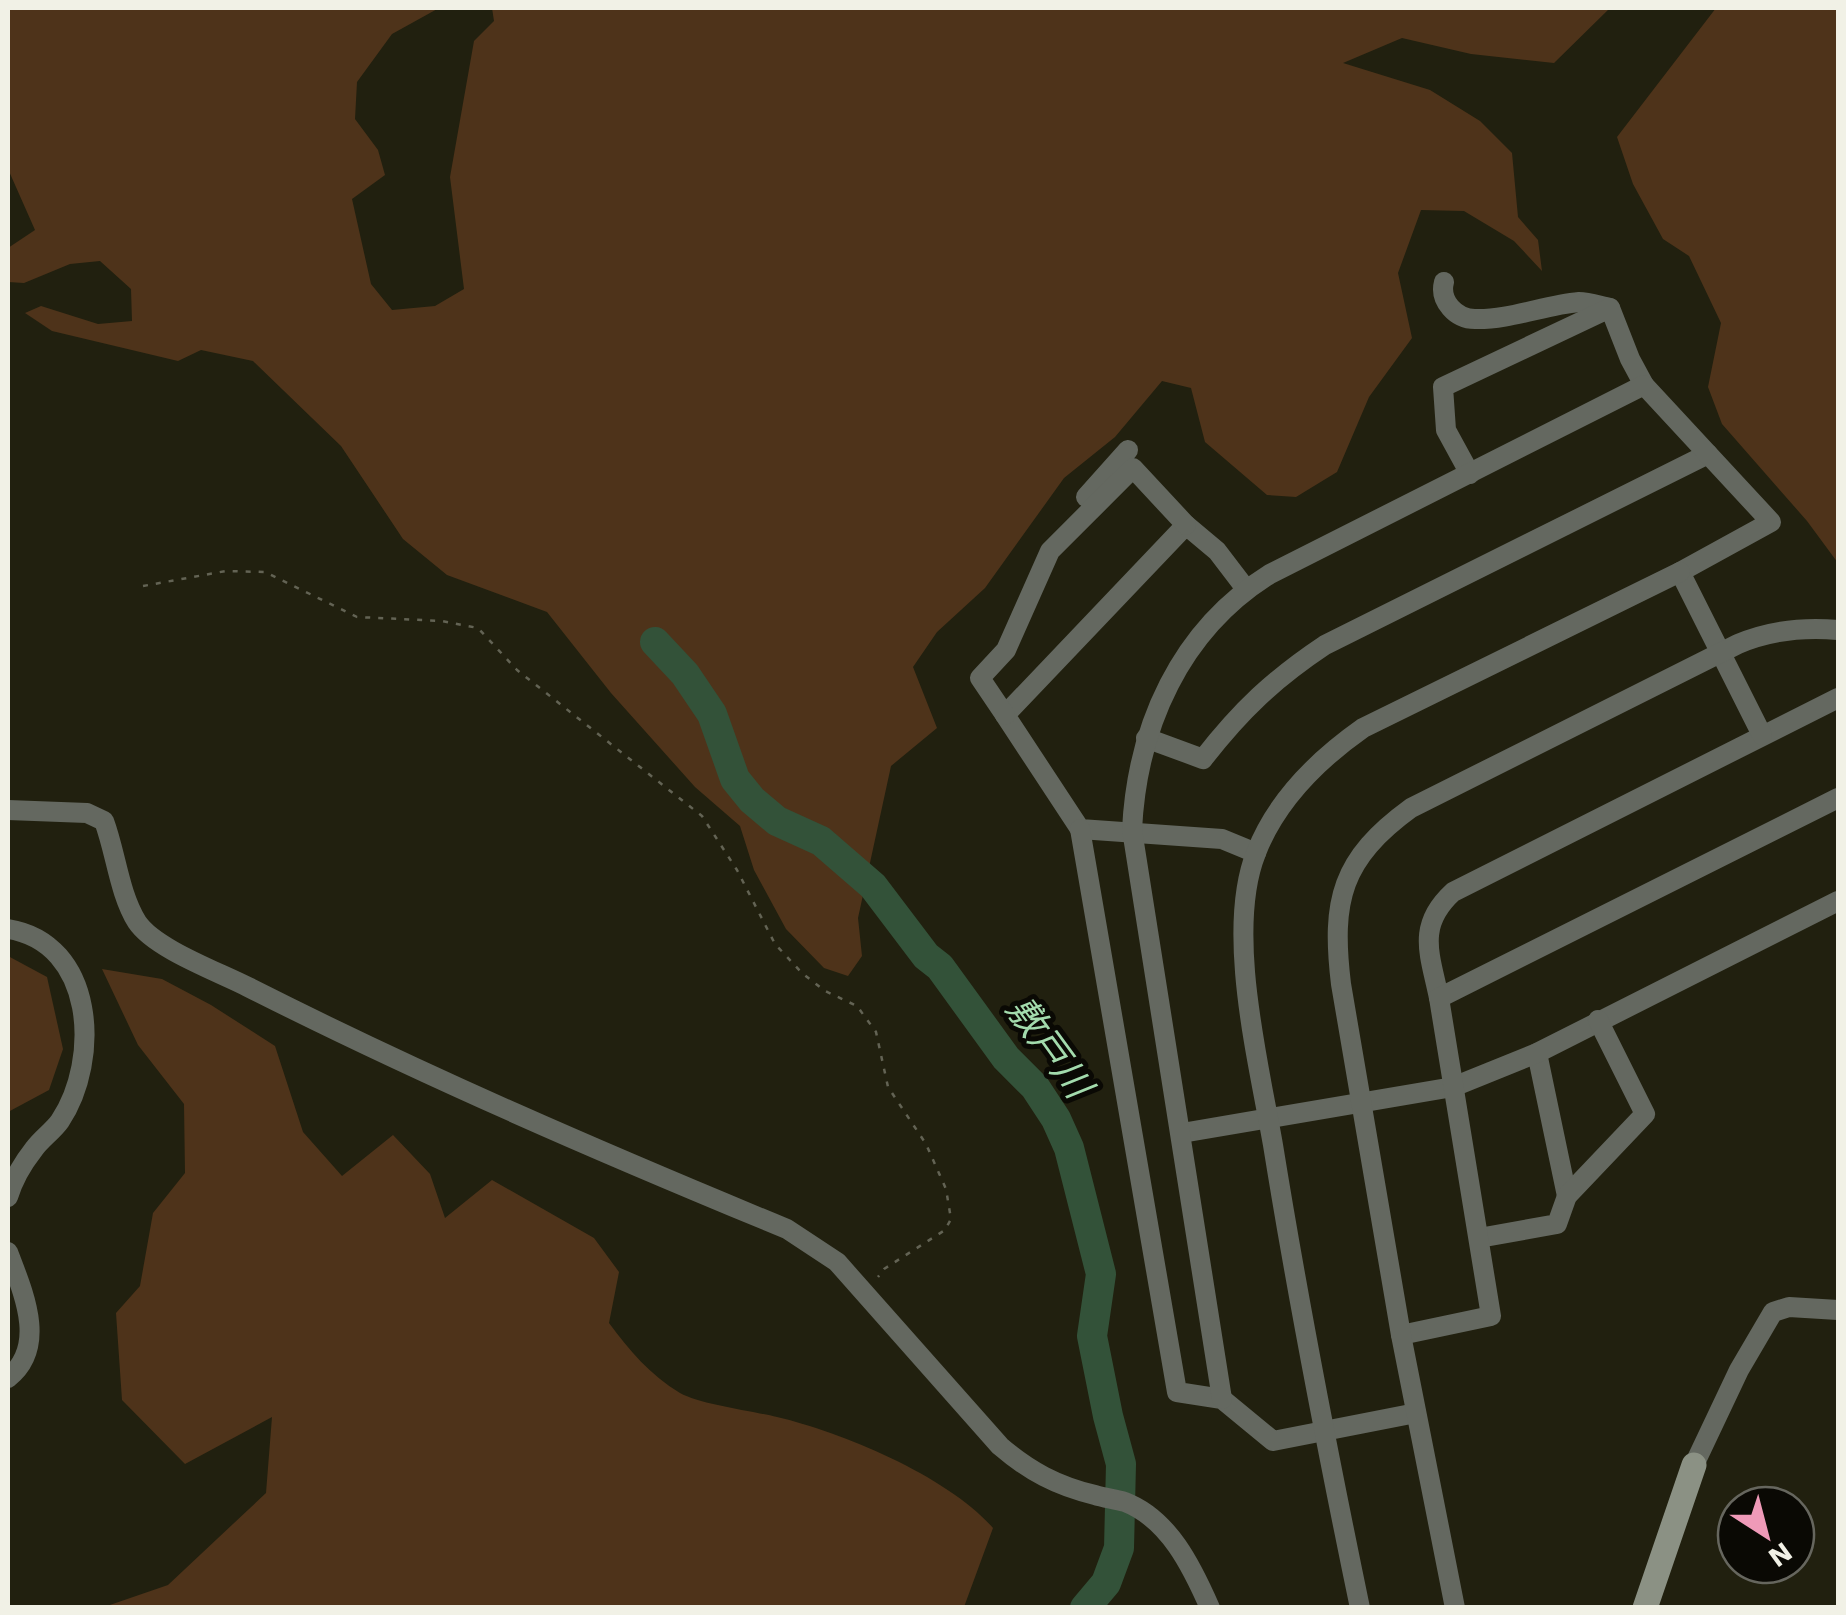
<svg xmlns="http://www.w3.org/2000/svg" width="1846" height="1615" viewBox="0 0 1846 1615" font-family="'Work Sans','Noto Sans JP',sans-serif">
<rect width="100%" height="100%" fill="#21200f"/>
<g fill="#4e331a">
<path d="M8,8H439L392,34L357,82L355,119L378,150L385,175L352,199L371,284L392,310L435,306L464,289L450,177L474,41L494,21L492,8H1610L1554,63L1471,54L1402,38L1343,63L1430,90L1480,121L1512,153L1518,217L1538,240L1542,271L1514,241L1464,211L1421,210L1398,273L1412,338L1369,397L1337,472L1296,497L1267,495L1205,442L1191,388L1162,381L1115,437L1064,478L985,588L937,632L913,667L937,728L891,766L858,918L862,956L848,976L824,968L786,929L754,870L740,826L695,787L611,693L547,612L447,575L403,539L341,446L253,361L201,350L178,361L52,331L25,313L41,306L98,324L132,321L131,289L100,261L70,264L24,283L8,282V248L35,230L8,169Z"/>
<path d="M1716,8H1838V563L1807,521L1722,424L1708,387L1721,323L1689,256L1663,239L1633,184L1617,137Z"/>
<path d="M8,956L47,977L63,1049L49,1090L8,1112Z"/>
<path d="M102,969L162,979L211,1005L275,1046L303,1132L342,1176L393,1135L430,1174L445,1218L492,1180L594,1238L619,1272L609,1323C629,1350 650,1375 680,1393C699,1404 752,1411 777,1417C842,1432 949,1477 993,1528L964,1607H104L168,1585L266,1493L272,1417L185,1464L122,1400L116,1313L140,1286L153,1213L185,1173L184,1104L138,1045Z"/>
</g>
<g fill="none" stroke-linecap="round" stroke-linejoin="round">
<path stroke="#335239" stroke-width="30" d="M655,642L685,674L712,714L735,779L752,800L777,821L821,841L873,886L926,956L940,967L1006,1058L1035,1087L1056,1119L1069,1148L1101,1274L1092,1336L1108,1416L1121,1464L1119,1548L1106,1583L1085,1608"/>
<path stroke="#636354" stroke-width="2.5" stroke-dasharray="5 8" stroke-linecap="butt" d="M143,586L226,571L265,572L357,617L442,621L478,628L517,670L702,816L737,870L775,944L802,973L825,991L857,1006L876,1032L888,1087L926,1144L946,1189L951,1219L945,1230L884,1269L878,1277"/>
<g stroke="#646860" stroke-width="20">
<path d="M1444,282C1439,301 1456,319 1475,319C1509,320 1545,305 1579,302C1589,302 1600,306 1610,308"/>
<path d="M1470,474L1446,430L1443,387L1610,308L1630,359L1644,385"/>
<path d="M1086,497L1128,450"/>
<path d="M1246,589L1217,551L1186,525L1005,715L1080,829L1222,839L1256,853"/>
<path d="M1005,715L980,678L1006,650L1050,551L1133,468L1186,525"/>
<path d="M1146,738L1203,759C1241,710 1274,679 1325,645L1708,454"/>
<path d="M8,810L87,813L104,821C116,853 119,893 137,922C155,949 219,972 248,987C424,1076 605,1154 787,1229L837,1262L1000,1446C1029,1471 1057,1486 1095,1495C1104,1498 1115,1499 1125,1502C1169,1519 1192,1567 1210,1608"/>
<path d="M1080,829L1177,1392L1222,1399L1273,1441L1416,1413"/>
<path d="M8,929C95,943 101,1059 60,1121C53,1131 41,1139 34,1149C23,1163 13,1180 8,1197"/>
<path d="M1439,998C1430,954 1416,926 1453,892L1838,698"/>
<path d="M1537,1053L1567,1196"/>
<path d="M1182,1133L1453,1087L1537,1053L1838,901"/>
<path d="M1479,1238L1557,1224L1567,1196L1645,1114L1598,1020"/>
<path d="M8,1252C23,1292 48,1346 8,1378"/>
<path d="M1401,1335L1491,1316L1439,998L1838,798"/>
<path d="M1222,1399L1132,830C1137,727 1180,630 1270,574L1644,385L1771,522L1680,572L1762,735"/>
<path d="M1694,1465L1739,1370L1773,1312L1789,1307L1838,1310"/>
<path d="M1360,1608C1328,1454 1298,1300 1273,1145C1259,1064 1225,931 1256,853C1276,801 1319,759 1363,728L1680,572"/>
<path d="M1455,1608L1401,1335L1341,984C1331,900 1341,859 1411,808L1738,644C1771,630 1804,627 1838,630"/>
</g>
<path stroke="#8b9184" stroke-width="25" d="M1645,1608L1694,1465"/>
</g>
<g text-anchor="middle" stroke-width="10" stroke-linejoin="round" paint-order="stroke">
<g font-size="38" font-style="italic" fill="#a3dbad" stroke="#0a0904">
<text transform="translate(1049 1047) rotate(54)" y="13">敷戸川</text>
</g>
</g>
<rect width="1846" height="1615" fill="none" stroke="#f1f1e6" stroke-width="20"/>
<g transform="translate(1766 1535) rotate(144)"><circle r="48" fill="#0a0904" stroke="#66665e" stroke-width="2.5"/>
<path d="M0-8L18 38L0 25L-18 38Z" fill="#ef9ab8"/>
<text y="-15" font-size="28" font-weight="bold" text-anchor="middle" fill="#f1f1e6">N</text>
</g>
</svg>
